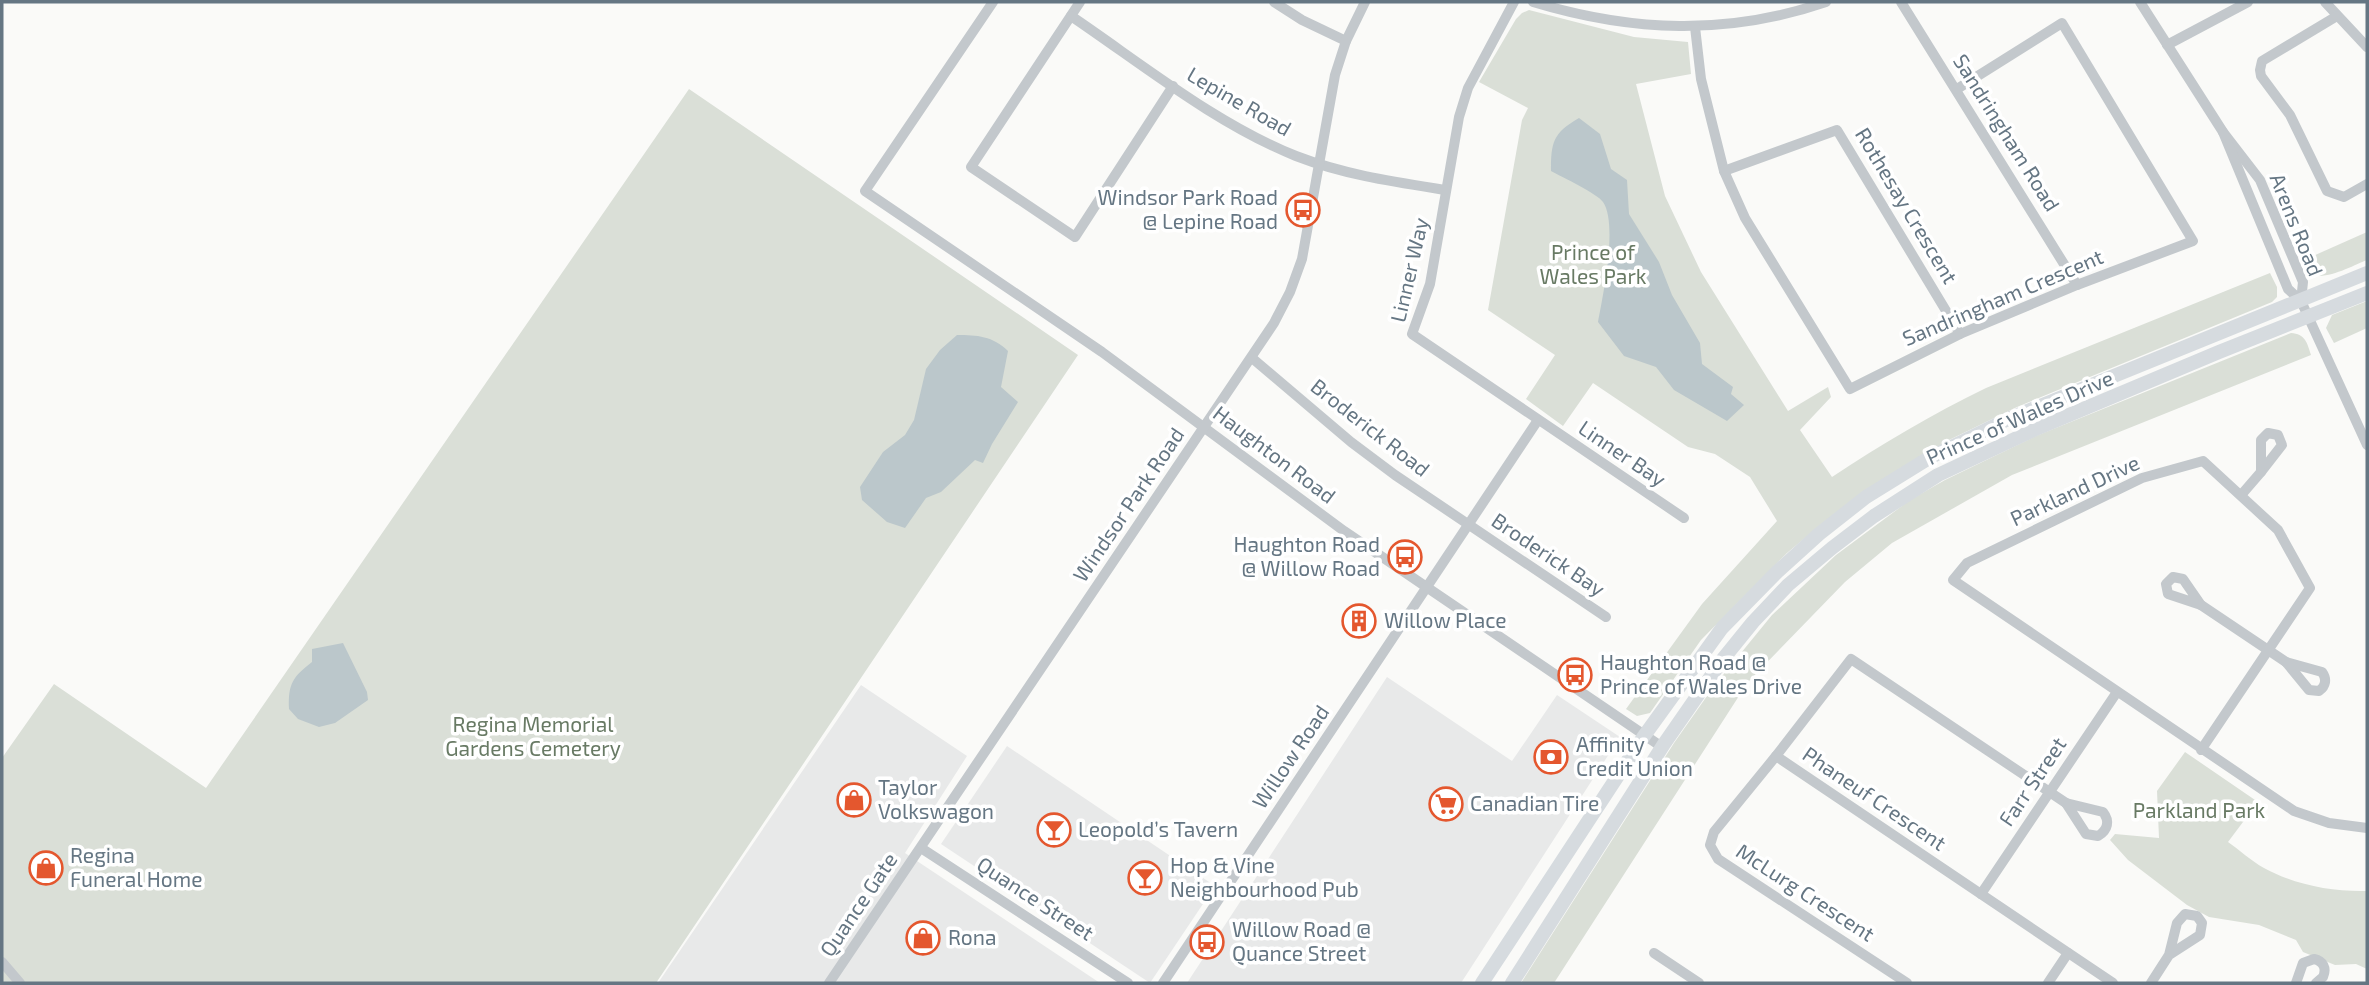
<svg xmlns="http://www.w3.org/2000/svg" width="2369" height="985" viewBox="0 0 2369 985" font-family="'Exo 2',sans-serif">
<rect width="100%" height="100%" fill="#fafaf8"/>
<g fill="#e8e9e9">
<path d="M1387,677L1512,761L1557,695L1620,737L1461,983H1187Z"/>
<path d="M861,685L967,756L905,853L1100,983H658Z"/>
<path d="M1007,746L1215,886L1150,983L941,844Z"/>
</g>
<g fill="#dadfd7">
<path d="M1529,10L1634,37L1688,42L1691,74L1636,84L1665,196L1701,272L1788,411L1828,387L1831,397L1800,430L1832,477C1882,444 1932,414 1986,388L2270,273L2277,287V297L2272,302L2017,407L1949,440L1913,461L1824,522L1787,553L1701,640L1650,713L1637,716L1626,709L1702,604L1777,521L1750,477L1715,454L1688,447L1593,383L1563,426L1526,399L1555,355L1488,310L1522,120L1528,108L1479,82L1516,19L1522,13Z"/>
<path d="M689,89L1078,355L656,983H2V758L54,684L206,788Z"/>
<path d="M2367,232V260C2354,265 2318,285 2308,271C2306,267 2305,263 2304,260Z"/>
<path d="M2367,301V328L2334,343L2326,328L2332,315Z"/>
<path d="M2291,333C2305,334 2307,342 2311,355L2012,475L1892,543L1845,582L1748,682L1554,983H1521L1674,743L1714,686L1772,615L1836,555L1910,500L1945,480L2036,436Z"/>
<path d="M2185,752L2258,802L2228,842C2240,850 2251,861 2264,868C2295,885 2333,892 2367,891V969L2356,964L2335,965L2303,952L2296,940L2259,925L2209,917L2187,905L2128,860L2110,840L2115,834L2159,838L2157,791Z"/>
</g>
<g fill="#bbc7cb">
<path d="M1579,118L1600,134L1611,169L1627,180L1629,214L1659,262L1672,295L1700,343L1702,364L1733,387L1731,394L1744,405L1727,421L1674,390L1656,367L1624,356L1598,322C1603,295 1618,224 1603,202C1598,194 1562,177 1551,171C1551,142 1553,133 1579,118Z"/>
<path d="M957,335C977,335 993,336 1008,351L1001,387L1018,402L992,444L983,463L975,460L941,492L926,498L905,528L887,522L862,500L860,487L883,452L905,435L914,420L926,369L940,350Z"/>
<path d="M343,643L367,692L368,700L335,723L319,727L298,719L289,709C288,683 293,677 312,662V649Z"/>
</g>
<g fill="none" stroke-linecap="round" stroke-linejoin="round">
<g stroke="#c3c8cc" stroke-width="10">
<path d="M993,2L865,191L1102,352L1344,531L1662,747"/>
<path d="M1080,2L971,167L1075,237L1173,86"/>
<path d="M1274,2L1302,20L1346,41"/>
<path d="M1514,2L1468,88L1459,117L1430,284L1412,334L1684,518"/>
<path d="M1533,2C1632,32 1727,36 1826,2"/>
<path d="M1901,2L2077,285"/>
<path d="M2140,2L2223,132L2260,180L2303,282L2301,301"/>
<path d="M2325,2L2367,47"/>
<path d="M1071,16C1142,64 1216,124 1296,156C1345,175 1395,182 1446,190"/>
<path d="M2337,16L2262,61L2260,70L2261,76L2290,115L2327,191L2344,197L2367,184"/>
<path d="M1695,27L1701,79L1724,171L1745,218L1850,389L1960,334L2077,285L2193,241L2062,23L1957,89"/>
<path d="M2167,45L2248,2"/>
<path d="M2223,132L2288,289L2301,301L2367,445"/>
<path d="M1724,171L1837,130L1960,334"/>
<path d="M1252,358L1351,442L1395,475L1606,617"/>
<path d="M2268,433L2278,435L2282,445L2261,472V440Z"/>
<path d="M2242,494L2261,472"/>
<path d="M2173,577L2183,579L2201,605L2168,594L2166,584Z"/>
<path d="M2201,605L2286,662"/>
<path d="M2286,662L2322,672C2327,679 2326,686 2319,691L2309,690Z"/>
<path d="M2201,750L2310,588L2278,530L2203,461L2142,478L1967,563L1953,580L2294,811L2329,823L2367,828"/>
<path d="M1776,756L1714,832L1710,845L1718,859L1907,983"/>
<path d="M2066,803L1851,659L1776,756L2113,983"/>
<path d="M2066,803L2103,812C2110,821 2108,830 2098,836L2086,834Z"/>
<path d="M921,848L1128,983"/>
<path d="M1981,894L2117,692"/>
<path d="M1654,953L1699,983"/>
<path d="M2,962L20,983"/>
<path d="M829,983L1274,323L1290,292L1302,259L1335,75L1346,41L1365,2"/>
<path d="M1163,983L1538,420"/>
<path d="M2048,983L2068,953"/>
<path d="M2151,983L2169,955L2177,923L2185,914L2197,916L2202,923L2200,935L2169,955"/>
<path d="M2296,983L2303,963L2314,959C2323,961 2327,968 2323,977L2316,983"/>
</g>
<g stroke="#d6dbdf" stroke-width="14">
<path d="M1482,983L1644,736L1704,653L1722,628L1777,572L1819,534L1866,497L1929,458L2008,419L2367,273"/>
<path d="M1512,983L1664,744L1723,659L1753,622L1788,585L1832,548L1874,516L1938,475L2038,428L2219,352L2367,293"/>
</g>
</g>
<defs>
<symbol id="bus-ring" viewBox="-11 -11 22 22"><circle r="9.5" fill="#fff" stroke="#e4572e" stroke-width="1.5"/><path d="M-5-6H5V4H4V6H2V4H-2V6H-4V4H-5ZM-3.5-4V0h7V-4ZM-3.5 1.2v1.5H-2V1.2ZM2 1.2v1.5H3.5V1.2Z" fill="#e4572e"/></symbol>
<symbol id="building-ring" viewBox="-11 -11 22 22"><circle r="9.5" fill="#fff" stroke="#e4572e" stroke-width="1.5"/><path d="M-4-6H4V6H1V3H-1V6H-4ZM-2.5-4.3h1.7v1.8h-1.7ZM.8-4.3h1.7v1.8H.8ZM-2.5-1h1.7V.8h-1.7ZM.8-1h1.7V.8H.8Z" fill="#e4572e"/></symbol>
<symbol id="bank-ring" viewBox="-11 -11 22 22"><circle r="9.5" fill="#fff" stroke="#e4572e" stroke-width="1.5"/><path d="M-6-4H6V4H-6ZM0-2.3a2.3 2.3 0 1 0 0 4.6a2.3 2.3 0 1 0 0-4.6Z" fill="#e4572e"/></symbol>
<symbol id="shop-ring" viewBox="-11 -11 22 22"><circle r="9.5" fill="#fff" stroke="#e4572e" stroke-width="1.5"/><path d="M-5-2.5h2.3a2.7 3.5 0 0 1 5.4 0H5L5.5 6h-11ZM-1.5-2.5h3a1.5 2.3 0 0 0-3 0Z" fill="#e4572e"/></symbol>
<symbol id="supermarket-ring" viewBox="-11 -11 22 22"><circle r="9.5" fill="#fff" stroke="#e4572e" stroke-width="1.5"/><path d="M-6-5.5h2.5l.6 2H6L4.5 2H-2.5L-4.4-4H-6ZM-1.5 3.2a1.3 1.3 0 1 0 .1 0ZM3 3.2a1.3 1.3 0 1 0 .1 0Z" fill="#e4572e"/></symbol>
<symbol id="bar-ring" viewBox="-11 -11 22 22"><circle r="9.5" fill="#fff" stroke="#e4572e" stroke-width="1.5"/><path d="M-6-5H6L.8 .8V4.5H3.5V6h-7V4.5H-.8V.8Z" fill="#e4572e"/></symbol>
</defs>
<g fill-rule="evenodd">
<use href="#bus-ring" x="1284" y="191" width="38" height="38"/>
<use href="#bus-ring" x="1386" y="538" width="38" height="38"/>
<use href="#building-ring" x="1340" y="602" width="38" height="38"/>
<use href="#bus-ring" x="1556" y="656" width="38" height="38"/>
<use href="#bank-ring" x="1532" y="738" width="38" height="38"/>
<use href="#shop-ring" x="835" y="781" width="38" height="38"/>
<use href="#supermarket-ring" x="1427" y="785" width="38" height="38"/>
<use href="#bar-ring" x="1035" y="811" width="38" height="38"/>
<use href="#shop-ring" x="27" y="849" width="38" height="38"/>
<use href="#bar-ring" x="1126" y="859" width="38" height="38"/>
<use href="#shop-ring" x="904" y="919" width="38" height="38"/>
<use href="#bus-ring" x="1188" y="923" width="38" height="38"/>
</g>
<g text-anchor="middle" stroke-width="7" stroke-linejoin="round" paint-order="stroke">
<g font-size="21" fill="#657683" stroke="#fff">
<text transform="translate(1239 102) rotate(30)" y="7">Lepine Road</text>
<text transform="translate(2006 133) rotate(58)" y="7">Sandringham Road</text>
<text transform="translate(1906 206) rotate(59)" y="7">Rothesay Crescent</text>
<text transform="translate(2296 225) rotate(68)" y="7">Arens Road</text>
<text transform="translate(1410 270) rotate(-77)" y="7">Linner Way</text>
<text transform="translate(2003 298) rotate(-23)" y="7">Sandringham Crescent</text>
<text transform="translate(2020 418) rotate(-24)" y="7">Prince of Wales Drive</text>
<text transform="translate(1370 428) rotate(38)" y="7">Broderick Road</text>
<text transform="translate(1622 454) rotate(34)" y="7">Linner Bay</text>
<text transform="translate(1274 455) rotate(37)" y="7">Haughton Road</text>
<text transform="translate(2075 491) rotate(-25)" y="7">Parkland Drive</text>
<text transform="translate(1129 505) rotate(-56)" y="7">Windsor Park Road</text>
<text transform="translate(1548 555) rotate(34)" y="7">Broderick Bay</text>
<text transform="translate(1291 757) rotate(-56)" y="7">Willow Road</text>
<text transform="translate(2033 782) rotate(-56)" y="7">Farr Street</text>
<text transform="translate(1874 799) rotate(34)" y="7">Phaneuf Crescent</text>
<text transform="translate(1805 893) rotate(33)" y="7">McLurg Crescent</text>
<text transform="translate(1035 899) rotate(33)" y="7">Quance Street</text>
<text transform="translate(859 905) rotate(-56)" y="7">Quance Gate</text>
</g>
<g font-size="21" fill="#657683" stroke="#fff" text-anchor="start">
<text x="1278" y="205" text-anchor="end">Windsor Park Road<tspan x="1278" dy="24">@ Lepine Road</tspan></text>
<text x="1380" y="552" text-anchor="end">Haughton Road<tspan x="1380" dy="24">@ Willow Road</tspan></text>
<text x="1384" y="628">Willow Place</text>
<text x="1600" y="670">Haughton Road @<tspan x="1600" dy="24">Prince of Wales Drive</tspan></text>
<text x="1576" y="752">Affinity<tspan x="1576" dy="24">Credit Union</tspan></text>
<text x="878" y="795">Taylor<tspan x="878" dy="24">Volkswagon</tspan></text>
<text x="1470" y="811">Canadian Tire</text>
<text x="1078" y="837">Leopold’s Tavern</text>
<text x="70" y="863">Regina<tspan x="70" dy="24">Funeral Home</tspan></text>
<text x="1170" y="873">Hop &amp; Vine<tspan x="1170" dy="24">Neighbourhood Pub</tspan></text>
<text x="1232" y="937">Willow Road @<tspan x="1232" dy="24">Quance Street</tspan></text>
<text x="948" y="945">Rona</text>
</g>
<g font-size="21" fill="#687a64" stroke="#fff">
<text x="1593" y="260">Prince of<tspan x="1593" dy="24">Wales Park</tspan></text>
<text x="533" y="732">Regina Memorial<tspan x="533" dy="24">Gardens Cemetery</tspan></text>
<text x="2199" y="818">Parkland Park</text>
</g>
</g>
<rect width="2369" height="985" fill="none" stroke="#657683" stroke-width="7"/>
</svg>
